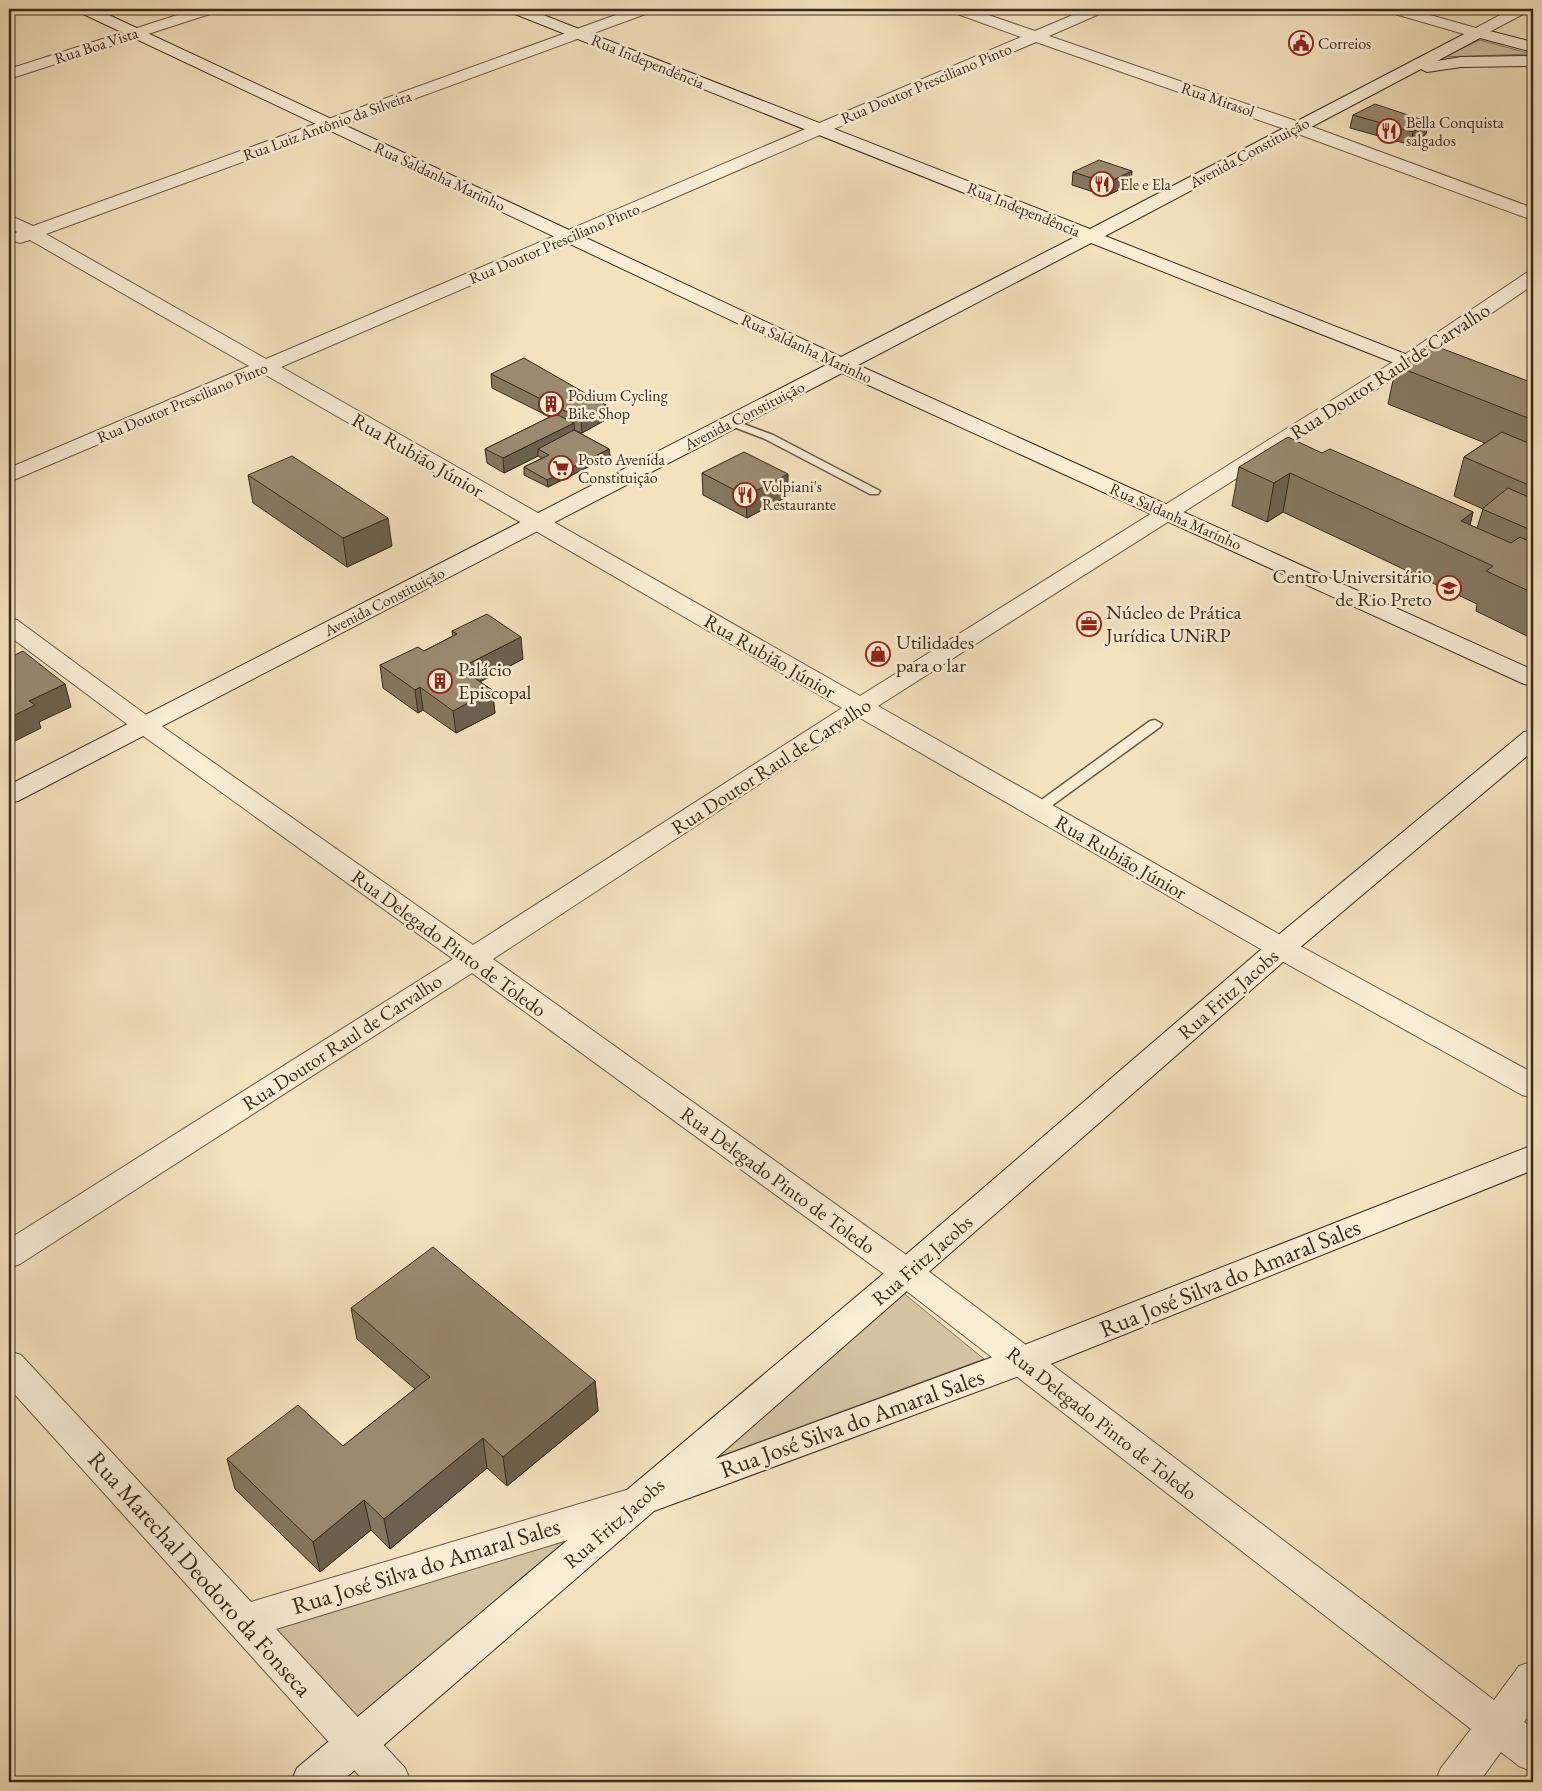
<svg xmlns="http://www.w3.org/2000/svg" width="1542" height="1791" viewBox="0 0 1542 1791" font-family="'EB Garamond',serif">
<rect width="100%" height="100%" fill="#f4e2bf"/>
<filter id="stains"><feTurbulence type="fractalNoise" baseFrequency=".004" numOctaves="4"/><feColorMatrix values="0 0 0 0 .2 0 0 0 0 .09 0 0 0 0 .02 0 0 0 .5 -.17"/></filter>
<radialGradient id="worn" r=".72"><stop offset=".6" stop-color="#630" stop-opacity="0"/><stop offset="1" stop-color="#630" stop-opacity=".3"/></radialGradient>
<g fill="#d4c3a3" stroke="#86765f">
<path d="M1480,40L1531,54L1443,57Z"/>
<path d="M902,1292L984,1359L680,1471Z"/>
<path d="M588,1526L356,1729L258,1626Z"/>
</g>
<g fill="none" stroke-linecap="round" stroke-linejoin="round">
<defs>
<g id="lane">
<path d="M730,419L773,435L880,491L878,494H870L765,439L726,424L724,422L726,420Z"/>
<path d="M1155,720L1162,724L1160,727L1043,812H1033L1031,809L1033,806L1150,721Z"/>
</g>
<g id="street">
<path d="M196,9H219L216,12L9,79V69Z"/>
<path d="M632,9H654L651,12L46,234L266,359L1021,37L952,12L950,9H971L1035,31L1087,9H1106L1104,12L1049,36L1302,123L1533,208V219L1527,218L1290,131L1036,42L281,367L860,696L1401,357L1526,273L1533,271V285L1415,365L878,706L1291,941L1533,1073V1098L1522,1095L1271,955L860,718L493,959L919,1264L1494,1700L1519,1666L1533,1661V1710L1524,1722L1533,1729V1772L1519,1766L1501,1752L1479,1782H1435L1441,1768L1471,1729L895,1282L472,973L20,1264L9,1268V1239L453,959L135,730L9,636V618L17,620L153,720L473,945L842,708L264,374L9,482V468L249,366L30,240L20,243L14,241L11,237L17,232L9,227V215L33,226Z"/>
<path d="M1385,9H1409L1476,28L1511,9H1530L1527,12L1478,38L1388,12Z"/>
<path d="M9,1351L21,1355L251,1602L633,1488L646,1493L651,1504L646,1515L633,1520L276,1629L405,1768L411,1782H365L9,1388Z"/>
</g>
<g id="secondary">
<path d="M77,9H96L841,357L1075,237L510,12L508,9H528L1090,229L1472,30L1478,28L1533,42V52L1480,38L1437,61L1461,57L1533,56V66L1461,67L1427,72L1421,69L1105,236L1446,370L1449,374L1446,378L1439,380L1432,378L1091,243L858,365L1533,670V686L1524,684L842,373L18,801L9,803V785L826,365L79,12Z"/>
<path d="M1533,730V751L1291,955L715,1459L1009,1351L1533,1145V1170L1033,1371L654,1511L341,1782H291L297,1768L895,1264L1271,941L1524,732Z"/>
</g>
</defs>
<use href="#lane" stroke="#685844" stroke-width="3"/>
<use href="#street" stroke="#685844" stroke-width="2"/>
<use href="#secondary" stroke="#392a1b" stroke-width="2"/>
<use href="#lane" fill="#f8ecd5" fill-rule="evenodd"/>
<use href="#street" fill="#f8ecd5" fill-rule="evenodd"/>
<use href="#secondary" fill="#f8ecd5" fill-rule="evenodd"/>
</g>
<g fill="#847760" stroke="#392a1b">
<path d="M1353,115L1426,134L1411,145L1350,128Z"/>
<path d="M1073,172L1131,184L1106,196L1072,185Z"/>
<path d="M1396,366L1533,383V639L1476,611L1477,604L1283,512L1267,522L1232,506L1239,467L1322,453L1473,512L1470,525L1477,528L1483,509L1454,496L1464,457L1485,443L1388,404Z"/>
<path d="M491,374L606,405L607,419L582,433L574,430L609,449L610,456L548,487L524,475V467L542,458L538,456L504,473L487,463L485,449L550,417L492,388Z"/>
<path d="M702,473L788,496L747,518L703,495Z"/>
<path d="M248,475L392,546L347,567L253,503Z"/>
<path d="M452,631L523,659L480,682L492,690L495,713L456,733L423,710L418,713L383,688L380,665L424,651L453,636Z"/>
<path d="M351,1308L595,1381L598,1411L507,1486L487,1468L390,1549L371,1530L320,1572L235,1489L227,1459L343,1446L415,1389L357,1339Z"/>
</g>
<g fill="#6c614e" stroke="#392a1b">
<path d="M1429,122L1426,134L1411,145L1413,132Z"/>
<path d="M1132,171L1131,184L1106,196L1107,183Z"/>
<path d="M606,405L607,419L582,433L581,419Z"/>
<path d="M574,423L575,438L538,449V456L504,473L503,458Z"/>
<path d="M609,449L610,456L548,487L547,480Z"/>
<path d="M1290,473L1283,512L1267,522L1274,483Z"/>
<path d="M788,474V496L747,518L746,496Z"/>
<path d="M1473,512L1463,552L1461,521Z"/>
<path d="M388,518L392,546L347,567L343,538Z"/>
<path d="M1533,528V560L1520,570L1531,530Z"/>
<path d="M521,637L523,659L463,690L460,668Z"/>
<path d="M65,684L71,707L39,722L41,728L9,744V718L29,701Z"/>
<path d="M420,687L423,710L418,713L415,690Z"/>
<path d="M492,690L495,713L456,733L453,711Z"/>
<path d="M595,1381L598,1411L507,1486L503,1457Z"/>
<path d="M483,1438L487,1468L390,1549L384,1519Z"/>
<path d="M364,1500L371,1530L320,1572L313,1542Z"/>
</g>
<g fill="#9a8a70" stroke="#392a1b">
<path d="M1375,104L1429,122L1413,132L1353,115Z"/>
<path d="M1099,160L1132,171L1107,183L1073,172Z"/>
<path d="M1430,344L1533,383V420L1396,366Z"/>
<path d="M524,358L606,405L581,419L491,374Z"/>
<path d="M556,414L574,423L503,458L485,449Z"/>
<path d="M574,430L609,449L547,480L524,467L549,455L538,449Z"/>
<path d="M1502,432L1533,445V487L1464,457Z"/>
<path d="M1288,437L1322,453L1330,449L1473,512L1461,521L1511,543L1520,537L1533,543V593L1486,571L1493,566L1290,473L1274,483L1239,467Z"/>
<path d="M744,452L788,474L746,496L702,473Z"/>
<path d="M292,456L388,518L343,538L248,475Z"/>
<path d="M1508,488L1533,499V528L1531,530L1482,509Z"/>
<path d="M487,614L521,637L460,668L492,690L453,711L420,687L415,690L380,665L418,647L424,651L457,634L452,631Z"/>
<path d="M23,651L65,684L29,701L35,705L9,718V658Z"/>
<path d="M433,1247L595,1381L503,1457L483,1438L384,1519L364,1500L313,1542L227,1459L298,1405L343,1446L430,1377L351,1308Z"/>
</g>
<defs>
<symbol id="civic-ring" viewBox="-11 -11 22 22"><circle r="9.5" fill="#f8ecd5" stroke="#8f2418" stroke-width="1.5"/><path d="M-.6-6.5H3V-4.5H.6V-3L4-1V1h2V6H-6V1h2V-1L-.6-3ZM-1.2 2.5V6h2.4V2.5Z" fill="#8f2418"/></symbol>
<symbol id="restaurant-ring" viewBox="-11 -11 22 22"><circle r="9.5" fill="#f8ecd5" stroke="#8f2418" stroke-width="1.5"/><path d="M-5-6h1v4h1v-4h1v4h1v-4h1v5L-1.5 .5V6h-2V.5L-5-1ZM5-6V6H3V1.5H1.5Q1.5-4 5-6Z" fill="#8f2418"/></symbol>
<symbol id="building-ring" viewBox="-11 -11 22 22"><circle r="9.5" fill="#f8ecd5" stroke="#8f2418" stroke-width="1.5"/><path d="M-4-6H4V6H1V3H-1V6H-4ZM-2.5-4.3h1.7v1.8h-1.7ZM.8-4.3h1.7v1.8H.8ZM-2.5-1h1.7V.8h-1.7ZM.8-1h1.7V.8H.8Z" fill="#8f2418"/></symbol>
<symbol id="supermarket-ring" viewBox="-11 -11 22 22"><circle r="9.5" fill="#f8ecd5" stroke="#8f2418" stroke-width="1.5"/><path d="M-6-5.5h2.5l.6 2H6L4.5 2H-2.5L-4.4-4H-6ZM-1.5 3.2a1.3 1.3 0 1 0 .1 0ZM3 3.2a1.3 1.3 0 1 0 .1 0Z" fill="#8f2418"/></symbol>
<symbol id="university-ring" viewBox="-11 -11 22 22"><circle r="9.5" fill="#f8ecd5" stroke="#8f2418" stroke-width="1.5"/><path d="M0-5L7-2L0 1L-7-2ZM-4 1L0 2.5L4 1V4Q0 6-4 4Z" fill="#8f2418"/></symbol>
<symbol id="office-ring" viewBox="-11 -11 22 22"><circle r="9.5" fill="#f8ecd5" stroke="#8f2418" stroke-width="1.5"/><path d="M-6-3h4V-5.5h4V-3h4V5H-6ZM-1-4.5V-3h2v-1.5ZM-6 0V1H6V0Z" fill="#8f2418"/></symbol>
<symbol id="shop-ring" viewBox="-11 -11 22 22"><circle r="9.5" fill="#f8ecd5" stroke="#8f2418" stroke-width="1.5"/><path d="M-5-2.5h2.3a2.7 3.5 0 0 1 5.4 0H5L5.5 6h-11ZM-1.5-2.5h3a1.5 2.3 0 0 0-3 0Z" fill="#8f2418"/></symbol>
</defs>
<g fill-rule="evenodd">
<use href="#civic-ring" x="1287" y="29" width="28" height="28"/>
<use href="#restaurant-ring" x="1375" y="117" width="28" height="28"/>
<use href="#restaurant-ring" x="1088" y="170" width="28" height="28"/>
<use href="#building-ring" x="537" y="390" width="28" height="28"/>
<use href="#supermarket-ring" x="547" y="454" width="28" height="28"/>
<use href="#restaurant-ring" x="731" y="481" width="28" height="28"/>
<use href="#university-ring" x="1435" y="574" width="28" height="28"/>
<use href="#office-ring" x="1075" y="610" width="28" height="28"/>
<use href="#shop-ring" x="864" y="640" width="28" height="28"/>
<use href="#building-ring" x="426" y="667" width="28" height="28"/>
</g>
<g text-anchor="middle" stroke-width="5" stroke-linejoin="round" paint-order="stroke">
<g font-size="16" fill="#392a1b" stroke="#f8ecd5" text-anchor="start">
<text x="1318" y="49">Correios</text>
<text x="1406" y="128">Bella Conquista<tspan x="1406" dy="18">salgados</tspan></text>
<text x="1120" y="190">Ele e Ela</text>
<text x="568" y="401">Podium Cycling<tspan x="568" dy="18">Bike Shop</tspan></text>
<text x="578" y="465">Posto Avenida<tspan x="578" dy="18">Constituição</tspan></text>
<text x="762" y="492">Volpiani's<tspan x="762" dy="18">Restaurante</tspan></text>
</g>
<g font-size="16" fill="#392a1b" stroke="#f8ecd5">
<text transform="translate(96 45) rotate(-18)" y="6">Rua Boa Vista</text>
<text transform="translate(648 61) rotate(22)" y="6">Rua Independência</text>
<text transform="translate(926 83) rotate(-23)" y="6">Rua Doutor Presciliano Pinto</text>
<text transform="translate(1218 99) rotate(19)" y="6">Rua Mirasol</text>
<text transform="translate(327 125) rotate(-20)" y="6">Rua Luiz Antônio da Silveira</text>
<text transform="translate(1249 152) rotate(-28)" y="6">Avenida Constituição</text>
<text transform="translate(440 176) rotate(25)" y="6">Rua Saldanha Marinho</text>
<text transform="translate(1024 209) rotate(22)" y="6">Rua Independência</text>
<text transform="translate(554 243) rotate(-23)" y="6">Rua Doutor Presciliano Pinto</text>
<text transform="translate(807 348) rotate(25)" y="6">Rua Saldanha Marinho</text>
<text transform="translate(182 402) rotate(-23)" y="6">Rua Doutor Presciliano Pinto</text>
<text transform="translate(744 415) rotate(-27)" y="6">Avenida Constituição</text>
<text transform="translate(1176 516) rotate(24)" y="6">Rua Saldanha Marinho</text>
<text transform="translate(384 601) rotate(-27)" y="6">Avenida Constituição</text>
</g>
<g font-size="20" fill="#392a1b" stroke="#f8ecd5">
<text transform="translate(1390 371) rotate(-33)" y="7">Rua Doutor Raul de Carvalho</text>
<text transform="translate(418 455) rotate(30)" y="7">Rua Rubião Júnior</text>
<text transform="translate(770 656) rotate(30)" y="7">Rua Rubião Júnior</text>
<text transform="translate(771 766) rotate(-33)" y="7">Rua Doutor Raul de Carvalho</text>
<text transform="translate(1121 857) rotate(30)" y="7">Rua Rubião Júnior</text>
<text transform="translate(449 943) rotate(36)" y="7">Rua Delegado Pinto de Toledo</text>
<text transform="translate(1228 994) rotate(-41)" y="7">Rua Fritz Jacobs</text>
<text transform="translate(342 1042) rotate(-33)" y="7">Rua Doutor Raul de Carvalho</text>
<text transform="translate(778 1180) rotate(36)" y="7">Rua Delegado Pinto de Toledo</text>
<text transform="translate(922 1260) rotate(-41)" y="7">Rua Fritz Jacobs</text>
<text transform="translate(1102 1423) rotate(38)" y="7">Rua Delegado Pinto de Toledo</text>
<text transform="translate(614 1523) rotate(-41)" y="7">Rua Fritz Jacobs</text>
</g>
<g font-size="20" fill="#392a1b" stroke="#f8ecd5" text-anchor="start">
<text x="1432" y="583" text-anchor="end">Centro Universitário<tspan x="1432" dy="23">de Rio Preto</tspan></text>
<text x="1106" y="619">Núcleo de Prática<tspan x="1106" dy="23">Jurídica UNiRP</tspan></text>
<text x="896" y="649">Utilidades<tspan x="896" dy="23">para o lar</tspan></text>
<text x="458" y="676">Palácio<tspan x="458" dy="23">Episcopal</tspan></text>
</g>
<g font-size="24" fill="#392a1b" stroke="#f8ecd5">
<text transform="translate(1230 1278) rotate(-22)" y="8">Rua José Silva do Amaral Sales</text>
<text transform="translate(852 1423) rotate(-20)" y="8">Rua José Silva do Amaral Sales</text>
<text transform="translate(426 1566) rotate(-17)" y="8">Rua José Silva do Amaral Sales</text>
<text transform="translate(200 1574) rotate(48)" y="8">Rua Marechal Deodoro da Fonseca</text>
</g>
</g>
<rect width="1542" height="1791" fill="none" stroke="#f4e2bf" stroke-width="30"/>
<rect x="10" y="10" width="1522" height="1771" fill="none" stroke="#392a1b" stroke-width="2.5"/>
<rect x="15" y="15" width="1512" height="1761" fill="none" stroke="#392a1b"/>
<rect width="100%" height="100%" filter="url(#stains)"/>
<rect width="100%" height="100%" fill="url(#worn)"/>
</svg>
